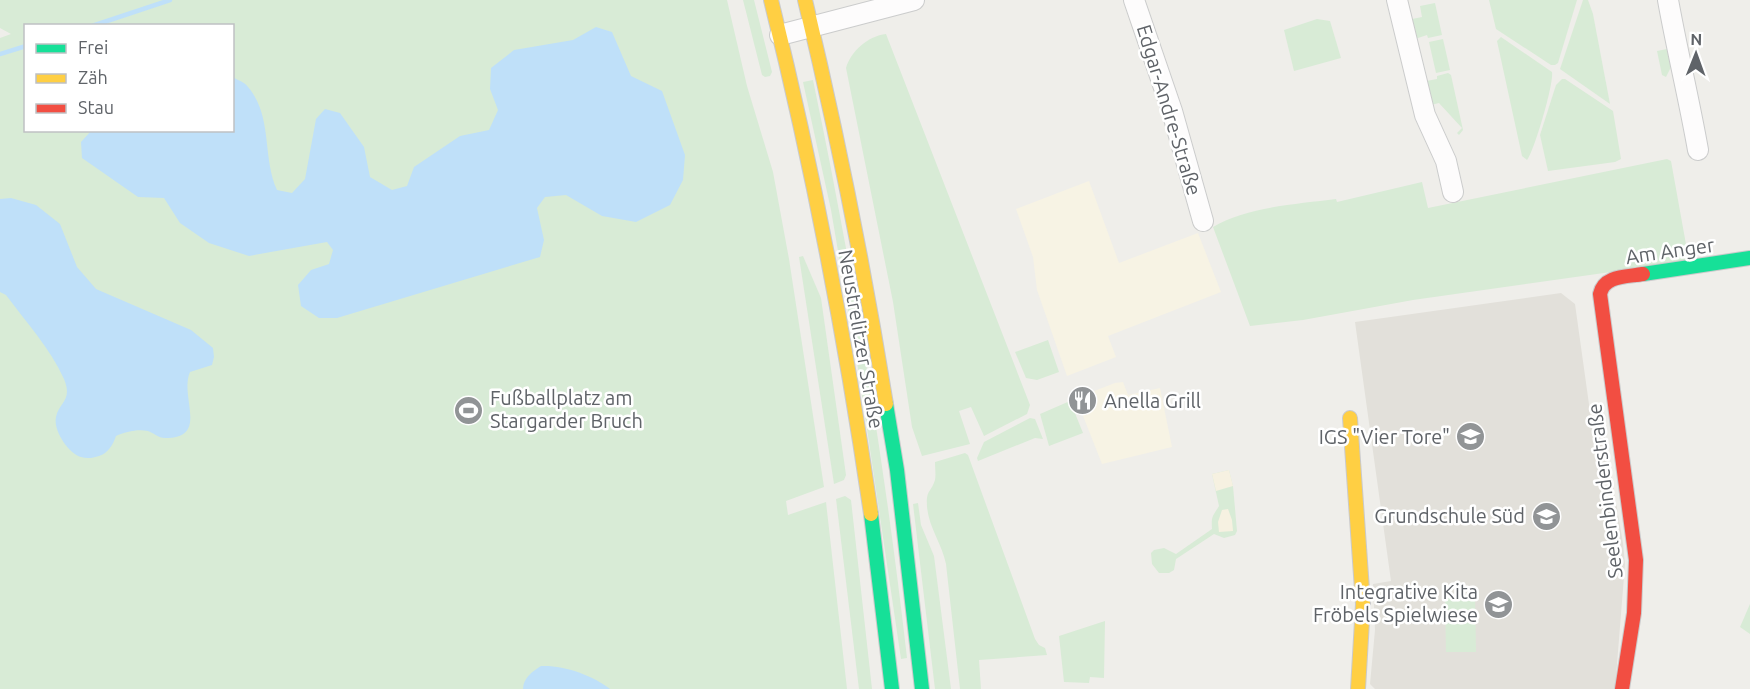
<svg xmlns="http://www.w3.org/2000/svg" width="1750" height="689" viewBox="0 0 1750 689" font-family="Ubuntu,sans-serif">
<rect width="100%" height="100%" fill="#efeeea"/>
<g fill="#f7f3e4">
<path d="M1089,181L1119,263L1198,233L1221,292L1108,336L1116,357L1067,376L1037,290L1033,257L1016,209Z"/>
<path d="M1123,382L1128,395L1160,388L1172,447L1102,464L1076,398L1115,383Z"/>
</g>
<path fill="#e2e0da" d="M1561,293L1575,304L1593,433L1604,432L1623,543L1625,564L1615,689H1375L1370,684L1375,630L1373,584L1391,581L1355,322Z"/>
<g fill="#d8ebd6" fill-rule="evenodd">
<path d="M0,0H727L747,86L773,172L789,259L824,487L786,501L788,515L826,502L847,689H0V38L11,34L0,28ZM26,26H232V130H26Z"/>
<path d="M743,0H754L772,72L770,76L765,77L762,75Z"/>
<path d="M1489,0H1577L1558,63L1555,65H1551L1496,29Z"/>
<path d="M1583,0H1588L1593,14L1610,104L1560,69Z"/>
<path d="M1435,3L1442,35L1428,38L1427,35L1412,40L1407,20L1422,17L1420,6Z"/>
<path d="M1317,19L1330,21L1341,58L1294,71L1284,30Z"/>
<path d="M886,34L1030,405L1027,414L984,436L971,407L959,411L970,444L922,456L912,427L893,302L846,68C851,51 868,36 886,34Z"/>
<path d="M1501,37L1552,72C1554,84 1534,151 1527,160L1522,156L1497,41Z"/>
<path d="M1443,39L1450,70L1436,73L1429,42Z"/>
<path d="M1672,48L1674,61L1666,77L1662,75L1657,51Z"/>
<path d="M1448,73L1451,75L1463,130L1459,135L1457,133L1462,128L1439,103L1431,105L1421,82L1437,79V76Z"/>
<path d="M1562,79H1565L1613,111L1621,159L1615,162L1548,171L1540,135L1556,85Z"/>
<path d="M813,80C853,271 885,464 907,658L901,659L858,368L831,210L803,82Z"/>
<path d="M1667,159L1671,161L1689,261L1413,300L1303,320L1250,326L1213,227C1247,207 1297,204 1336,199L1337,202L1422,182L1428,208Z"/>
<path d="M803,256L821,298L846,475L844,480L834,484L799,257Z"/>
<path d="M1048,340L1059,372L1037,380L1026,378L1015,352Z"/>
<path d="M1070,401L1083,433L1049,446L1040,414Z"/>
<path d="M1030,418L1035,419L1043,439L1035,438L978,461L977,458L984,442Z"/>
<path d="M965,453L968,455L1035,639L1039,645L1045,648L1047,655L979,660L981,689H960L946,564C942,544 929,528 927,507C926,489 931,493 935,480C936,475 935,467 935,462Z"/>
<path d="M1229,470L1233,486L1237,531L1235,535L1224,538L1214,534L1176,559L1174,570L1169,573H1159L1152,564L1151,553L1154,550L1164,548L1176,554L1212,529C1211,516 1213,516 1219,506L1212,474Z"/>
<path d="M845,496L851,500L872,689H859L836,499Z"/>
<path d="M918,503L921,525L934,556L951,689H935L913,504Z"/>
<path d="M1445,595H1475L1476,652H1446Z"/>
<path d="M1750,604V634L1740,627Z"/>
<path d="M1105,621L1104,678L1090,677L1089,683L1064,682L1059,636Z"/>
</g>
<g fill="#f6f1e1">
<path d="M1229,470L1233,486L1216,491L1212,474Z"/>
<path d="M1228,509L1232,520L1233,531L1219,532L1218,522L1222,510Z"/>
</g>
<g fill="#bfe0f9">
<path d="M596,27L612,32L631,76L662,91L685,155L683,180L670,205L636,222L602,216L566,195L545,197L537,208L544,240L540,257L337,318H319L301,306L298,285L311,270L329,264L333,250L327,242L249,256L209,243L180,223L164,198L138,197L82,158L81,142L91,131L232,130L233,77C237,80 245,82 248,87C273,116 262,157 277,190L292,193L305,179L316,119L325,109L340,113L364,147L370,177L392,190L407,186L414,167L460,136L489,130L498,110L490,89L491,68L514,50L573,40Z"/>
<path d="M11,198L36,205L60,224L77,267L96,289L191,330L213,348L214,357L212,365L190,372C179,397 210,438 165,438C158,438 154,433 148,431C137,429 125,432 116,436C113,445 108,453 99,456C93,458 87,459 81,457C68,453 53,430 56,417C59,402 73,401 64,379C50,348 26,322 6,295L0,292V199Z"/>
<path d="M541,666C564,665 592,675 610,689H523C523,678 533,671 541,666Z"/>
</g>
<g fill="none" stroke-linecap="round" stroke-linejoin="round">
<g stroke="#bfe0f9" stroke-width="4.5">
<path d="M92,26L170,0"/>
<path d="M0,54L26,46"/>
</g>
<defs>
<g id="street">
<path d="M1134,0L1172,111L1203,221"/>
<path d="M1397,0L1425,115L1446,161L1453,192"/>
<path d="M1668,0C1677,50 1689,99 1698,150"/>
<path d="M780,35L914,0"/>
</g>
<g id="fast">
<path d="M1643,274L1750,258"/>
<path d="M886,404L897,470L922,689"/>
<path d="M871,514L892,689"/>
</g>
<g id="slow">
<path d="M771,0C813,169 846,342 871,514"/>
<path d="M805,0C837,133 864,268 886,404"/>
<path d="M1350,418L1363,604L1358,689"/>
</g>
<path id="jam" d="M1622,689L1634,613L1636,560L1600,294C1604,275 1627,277 1643,274"/>
</defs>
<use href="#street" stroke="#cbcccc" stroke-width="22"/>
<use href="#fast" stroke="#cacacb" stroke-width="16"/>
<use href="#slow" stroke="#cacacb" stroke-width="16"/>
<use href="#jam" stroke="#cacacb" stroke-width="16"/>
<use href="#street" stroke="#fdfcfc" stroke-width="20"/>
<use href="#fast" stroke="#16e098" stroke-width="14"/>
<use href="#slow" stroke="#ffcf43" stroke-width="14"/>
<use href="#jam" stroke="#f24e42" stroke-width="14"/>
</g>
<defs>
<symbol id="restaurant-disc" viewBox="-11 -11 22 22"><circle r="9.5" fill="#919496" stroke="#fff"/><path d="M-5-6h1v4h1v-4h1v4h1v-4h1v5L-1.5 .5V6h-2V.5L-5-1ZM5-6V6H3V1.5H1.5Q1.5-4 5-6Z" fill="#fff"/></symbol>
<symbol id="stadium-disc" viewBox="-11 -11 22 22"><circle r="9.5" fill="#919496" stroke="#fff"/><path d="M0-5a6.5 5 0 1 0 0 10a6.5 5 0 1 0 0-10ZM-3.5-1.8h7v3.6h-7Z" fill="#fff"/></symbol>
<symbol id="school-disc" viewBox="-11 -11 22 22"><circle r="9.5" fill="#919496" stroke="#fff"/><path d="M0-5L7-2L0 1L-7-2ZM-4 1L0 2.5L4 1V4Q0 6-4 4Z" fill="#fff"/></symbol>
</defs>
<g fill-rule="evenodd">
<use href="#restaurant-disc" x="1066" y="384" width="33" height="33"/>
<use href="#stadium-disc" x="452" y="394" width="33" height="33"/>
<use href="#school-disc" x="1454" y="420" width="33" height="33"/>
<use href="#school-disc" x="1530" y="500" width="33" height="33"/>
<use href="#school-disc" x="1482" y="588" width="33" height="33"/>
</g>
<g text-anchor="middle" stroke-width="5" stroke-linejoin="round" paint-order="stroke">
<g font-size="20" fill="#5f6368" stroke="#fff">
<text transform="translate(1169 110) rotate(73)" y="7">Edgar-Andre-Straße</text>
<text transform="translate(1670 251) rotate(-8)" y="7">Am Anger</text>
<text transform="translate(861 339) rotate(80)" y="7">Neustrelitzer Straße</text>
<text transform="translate(1605 491) rotate(-97)" y="7">Seelenbinderstraße</text>
</g>
<g font-size="20" fill="#5f6368" stroke="#fff" text-anchor="end">
<text x="490" y="405" text-anchor="start">Fußballplatz am<tspan x="490" dy="23">Stargarder Bruch</tspan></text>
<text x="1104" y="408" text-anchor="start">Anella Grill</text>
<text x="1450" y="444">IGS "Vier Tore"</text>
<text x="1525" y="523">Grundschule Süd</text>
<text x="1478" y="599">Integrative Kita<tspan x="1478" dy="23">Fröbels Spielwiese</tspan></text>
</g>
</g>
<rect x="24" y="24" width="210" height="108" fill="#ffffff" stroke="#bfc1c3" stroke-width="1.5"/>
<rect x="36" y="44" width="30" height="9" fill="#16e098" stroke="#bfc1c3" stroke-width="1.5"/>
<text x="78" y="54" font-size="18" fill="#5f6368">Frei</text>
<rect x="36" y="74" width="30" height="9" fill="#ffcf43" stroke="#bfc1c3" stroke-width="1.5"/>
<text x="78" y="84" font-size="18" fill="#5f6368">Zäh</text>
<rect x="36" y="104" width="30" height="9" fill="#f24e42" stroke="#bfc1c3" stroke-width="1.5"/>
<text x="78" y="114" font-size="18" fill="#5f6368">Stau</text>
<g transform="translate(1696 54) rotate(1)" stroke="#ffffff" stroke-width="4.5" paint-order="stroke">
<path d="M0-4.5L10 22L0 15L-10 22Z" fill="#5f6368"/>
<text y="-9" font-size="16" font-weight="bold" text-anchor="middle" fill="#5f6368">N</text>
</g>
</svg>
